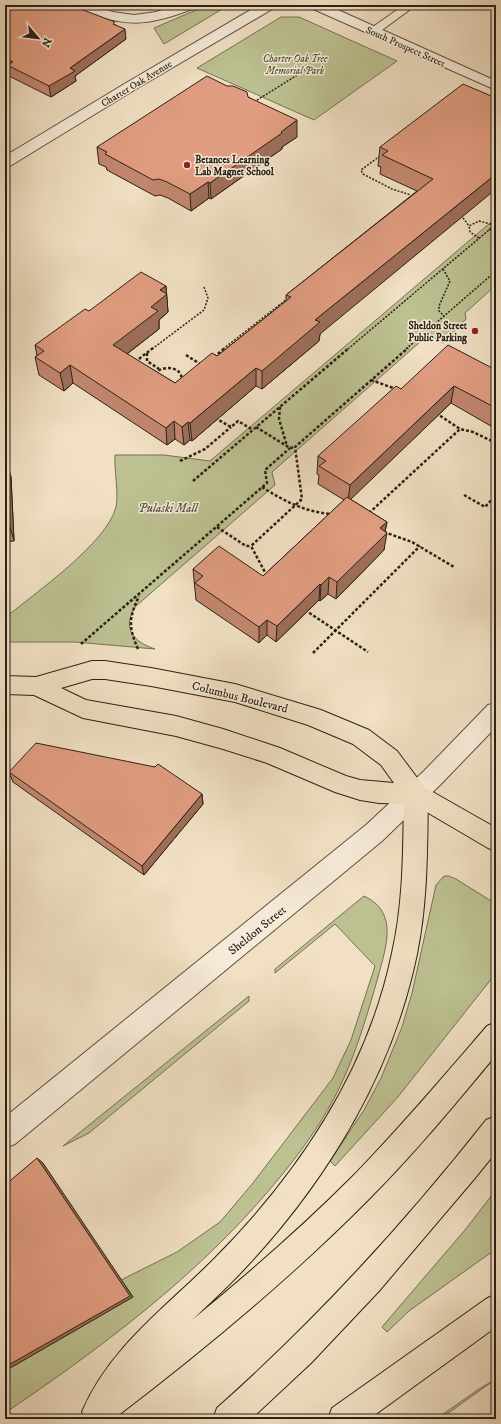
<svg xmlns="http://www.w3.org/2000/svg" width="501" height="1424" viewBox="0 0 501 1424" font-family="'IM FELL DW Pica',serif">
<rect width="100%" height="100%" fill="#f1e0c4"/>
<filter id="stains"><feTurbulence type="fractalNoise" baseFrequency=".005" numOctaves="4"/><feColorMatrix values="0 0 0 0 .2 0 0 0 0 .09 0 0 0 0 .02 0 0 0 .5 -.17"/></filter>
<radialGradient id="worn" r=".72"><stop offset=".6" stop-color="#630" stop-opacity="0"/><stop offset="1" stop-color="#630" stop-opacity=".3"/></radialGradient>
<g fill="#bdc192" stroke="#747154">
<path d="M208,5H229L164,44L154,28Z"/>
<path d="M281,17H299L397,61L314,120L197,68Z"/>
<path d="M496,218V285L465,313L466,319L443,343L428,335L272,472L275,485L136,606C121,627 133,642 155,649L75,642H5V618C35,593 107,543 116,507C119,493 114,470 115,455H164L210,461Z"/>
<path d="M444,876H449L456,879L496,904V973L397,1098L335,1166L330,1161L364,1110L381,1078L402,1027L412,993L436,885Z"/>
<path d="M364,896C399,912 386,947 378,977C368,1012 358,1047 343,1080C325,1120 299,1155 271,1188C196,1277 101,1348 5,1413V1371L133,1297L121,1280L177,1252L220,1222L253,1183L333,1078L351,1040L375,966L335,924L275,973V969Z"/>
<path d="M249,996V1001L89,1133L63,1146Z"/>
<path d="M496,1190V1249L409,1311L387,1332L382,1327L465,1230Z"/>
<path d="M496,1379L440,1419H436L479,1389Z"/>
</g>
<g fill="none" stroke-linecap="round" stroke-linejoin="round">
<defs>
<path id="service" d="M404,5H416L378,33H370L368,31L370,29Z"/>
<path id="minor" d="M72,5H92L113,12L134,15L156,12L178,5H197L195,8C143,28 126,27 74,8Z"/>
<g id="tertiary">
<path d="M259,5H276L274,8L136,89L10,166L5,168V156L126,83Z"/>
<path d="M309,5H327L496,81V90L311,8Z"/>
<path d="M496,703V727L440,785L382,841L15,1144L5,1148V1117L366,825L424,771L488,705Z"/>
</g>
<path id="primary" d="M92,661H105L151,668L235,684L321,710L369,730L397,751L424,787L496,828V851L488,848L413,804L379,803L360,800L335,792L267,763L223,749L176,736L83,718L34,695L5,694V676L36,677ZM92,679H105L151,686L235,702L308,725L353,744L381,765L394,783L360,780L346,776L280,748L223,729L176,716L86,700L61,688Z"/>
<g id="motorway">
<path d="M416,784L424,787L428,794C427,847 428,901 417,954C393,1071 329,1178 248,1265C230,1285 211,1302 192,1320C247,1275 301,1228 352,1177C399,1129 443,1077 487,1026L496,1022V1055C455,1104 415,1153 370,1198C291,1278 205,1349 116,1417L110,1419H85L82,1412C109,1347 169,1305 216,1257C299,1173 368,1070 392,953C404,901 403,847 404,794L408,787Z"/>
<path d="M496,1116V1152L475,1178L379,1291L311,1363L251,1419H213L217,1408C316,1320 404,1224 486,1120Z"/>
<path d="M496,1294V1327L369,1419H328L332,1408L486,1299Z"/>
</g>
</defs>
<use href="#service" stroke="#5c5142" stroke-width="2"/>
<use href="#minor" stroke="#5c5142" stroke-width="2"/>
<use href="#tertiary" stroke="#5c5142" stroke-width="2"/>
<use href="#primary" stroke="#2a2116" stroke-width="2"/>
<use href="#motorway" stroke="#2a2116" stroke-width="2"/>
<g stroke="#2a2116" stroke-width="1.5" stroke-dasharray="2 1.5" stroke-linecap="butt">
<path d="M254,102L310,67"/>
<path d="M380,156L361,170L363,174L392,189L411,195"/>
<path d="M461,215L469,226"/>
<path d="M489,229L496,233"/>
<path d="M479,238L470,232L469,226L479,221L494,225"/>
<path d="M443,269L450,281L439,306V311L444,316"/>
<path d="M152,349L204,310L208,298L204,287"/>
<path d="M223,349L287,299"/>
<path d="M348,349L496,224"/>
<path d="M406,349L496,271"/>
</g>
<g stroke="#2a2116" stroke-width="2.5" stroke-dasharray="3 2" stroke-linecap="butt">
<path d="M147,353V361L159,369"/>
<path d="M186,355L200,364"/>
<path d="M214,357L225,348"/>
<path d="M135,362L153,348"/>
<path d="M154,373C163,366 181,365 182,380"/>
<path d="M371,380L396,389"/>
<path d="M280,407L279,419L287,446"/>
<path d="M436,413L460,429L473,432L496,443"/>
<path d="M215,418L231,427L238,421L253,430"/>
<path d="M256,427L290,448L295,447"/>
<path d="M180,461L205,449L231,427"/>
<path d="M193,481L349,348"/>
<path d="M262,487C284,501 305,512 331,514"/>
<path d="M464,495L485,507L496,495"/>
<path d="M369,513L460,429"/>
<path d="M217,527L246,546H251"/>
<path d="M384,532L412,542L454,567"/>
<path d="M267,576L251,546L302,499L295,447L408,348"/>
<path d="M305,610L368,652"/>
<path d="M81,644L267,483L265,470L290,448"/>
<path d="M138,649C128,626 129,618 139,596"/>
<path d="M313,653L420,546"/>
</g>
<use href="#service" fill="#f6ebd9" fill-rule="evenodd"/>
<use href="#minor" fill="#f6ebd9" fill-rule="evenodd"/>
<use href="#tertiary" fill="#f6ebd9" fill-rule="evenodd"/>
<use href="#primary" fill="#f1e0c4" fill-rule="evenodd"/>
<use href="#motorway" fill="#f1e0c4" fill-rule="evenodd"/>
</g>
<g fill="#c2876f" stroke="#2a2116">
<path d="M5,5L116,25L126,39L75,76L76,81L51,97L9,76L8,68L5,67Z"/>
<path d="M248,97L297,137L282,147V149L211,199L209,198L191,211L168,198L160,195L155,196L107,170L106,167L99,164L97,147Z"/>
<path d="M496,98L320,334L319,341L262,389L256,386L192,441L190,440L184,445L175,439L167,445L73,383L64,391L39,375L35,357L37,356L35,345L89,311L166,286L168,312L159,320V329L127,354L175,383L217,356L286,301V295L417,191L380,174L381,167L378,166L380,147Z"/>
<path d="M496,370V429L451,403L350,499L387,522L385,532L384,550L336,599L328,594L320,601L319,600L276,642L267,635L259,643L196,600L193,569L263,576L344,500L318,484L319,475L317,474L318,456L401,389Z"/>
<path d="M5,459L11,477L14,541L5,542Z"/>
<path d="M155,767L202,794L203,804L144,875L13,782L9,772Z"/>
</g>
<g fill="#9e6e5a" stroke="#2a2116">
<path d="M125,29L126,39L75,76L76,81L51,97L49,86L70,68Z"/>
<path d="M297,120V137L282,147V149L211,199L210,183Z"/>
<path d="M496,174V189L320,334L319,341L262,389V371L315,320Z"/>
<path d="M208,182L209,198L191,211L190,194Z"/>
<path d="M166,286L168,312L159,320V329L115,363L113,345L151,307L160,290Z"/>
<path d="M70,365L73,383L64,391L60,373Z"/>
<path d="M256,368V386L192,441L190,423Z"/>
<path d="M454,386L451,403L348,502L350,485Z"/>
<path d="M174,421L175,439L167,445L166,428Z"/>
<path d="M188,422L190,440L184,445L182,427Z"/>
<path d="M6,458L11,477L14,541L9,523Z"/>
<path d="M387,522L384,536L387,533L384,550L336,599L337,582L380,528Z"/>
<path d="M329,577L328,594L320,601L321,585Z"/>
<path d="M320,584L319,600L276,642L277,626Z"/>
<path d="M267,620V635L259,643V627Z"/>
<path d="M202,794L203,804L144,875L142,866Z"/>
<path d="M37,1158L43,1163L133,1297L5,1371V1367Z"/>
</g>
<g fill="#e19d81" stroke="#2a2116">
<path d="M5,5H70L115,22L113,24L125,29L70,68L75,71L49,86L7,65L13,62L5,57Z"/>
<path d="M207,76L227,86H233L247,92L248,97L297,120L281,132L282,133L210,183L208,182L190,194L167,182L159,179L153,180L105,154L107,152L97,147Z"/>
<path d="M463,84L496,98V174L315,320L320,322L262,371L256,368L190,423L188,422L182,427L174,421L166,428L70,365L60,373L35,357L44,351L35,345L85,309L89,311L141,272L166,286L160,290L167,294L151,307L158,311L113,345L175,383L212,353L217,356L261,321L291,297L286,295L433,179L382,155L388,151L380,147Z"/>
<path d="M448,345L496,370V408L454,386L350,485L319,466L326,461L318,456L396,386L401,389Z"/>
<path d="M6,458L9,523L5,524V459Z"/>
<path d="M347,497L387,522L380,528L387,533L337,582L329,577L321,585L320,584L277,626L267,620L259,627L195,583L203,576L193,569L219,546L263,576Z"/>
<path d="M36,743L155,767L158,764L202,794L142,866L9,772Z"/>
<path d="M37,1158L130,1296L5,1367V1185Z"/>
</g>
<g fill="#8f2418" stroke="#f6ebd9" stroke-width="1.5">
<circle cx="187" cy="165" r="4"/>
<circle cx="475" cy="331" r="4"/>
</g>
<g text-anchor="middle" stroke-width="3" stroke-linejoin="round" paint-order="stroke">
<g font-size="10" fill="#2a2116" stroke="#f6ebd9">
<text transform="translate(406 46) rotate(24)" y="4">South Prospect Street</text>
<text transform="translate(136 83) rotate(-31)" y="4">Charter Oak Avenue</text>
</g>
<g font-size="10" font-style="italic" fill="#56513b" stroke="#f6ebd9">
<text x="295" y="62">Charter Oak Tree<tspan x="295" dy="12">Memorial Park</tspan></text>
</g>
<g font-size="10" font-weight="bold" fill="#2a2116" stroke="#f6ebd9" text-anchor="start">
<text x="195" y="163">Betances Learning<tspan x="195" dy="12">Lab Magnet School</tspan></text>
<text x="467" y="329" text-anchor="end">Sheldon Street<tspan x="467" dy="12">Public Parking</tspan></text>
</g>
<g font-size="12" font-style="italic" fill="#56513b" stroke="#f6ebd9">
<text x="168" y="512">Pulaski Mall</text>
</g>
<g font-size="12" fill="#2a2116" stroke="#f6ebd9">
<text transform="translate(240 697) rotate(14)" y="4">Columbus Boulevard</text>
<text transform="translate(257 930) rotate(-39)" y="4">Sheldon Street</text>
</g>
</g>
<rect width="501" height="1424" fill="none" stroke="#f1e0c4" stroke-width="20"/>
<rect x="6" y="6" width="489" height="1412" fill="none" stroke="#2a2116" stroke-width="2"/>
<rect x="10" y="10" width="481" height="1404" fill="none" stroke="#2a2116"/>
<g transform="translate(38 38) rotate(118)" stroke="#f6ebd9" stroke-width="3" paint-order="stroke">
<path d="M0-3L7 15L0 10L-7 15Z" fill="#2a2116"/>
<text y="-6" font-size="11" font-weight="bold" text-anchor="middle" fill="#2a2116">N</text>
</g>
<rect width="100%" height="100%" filter="url(#stains)"/>
<rect width="100%" height="100%" fill="url(#worn)"/>
</svg>
